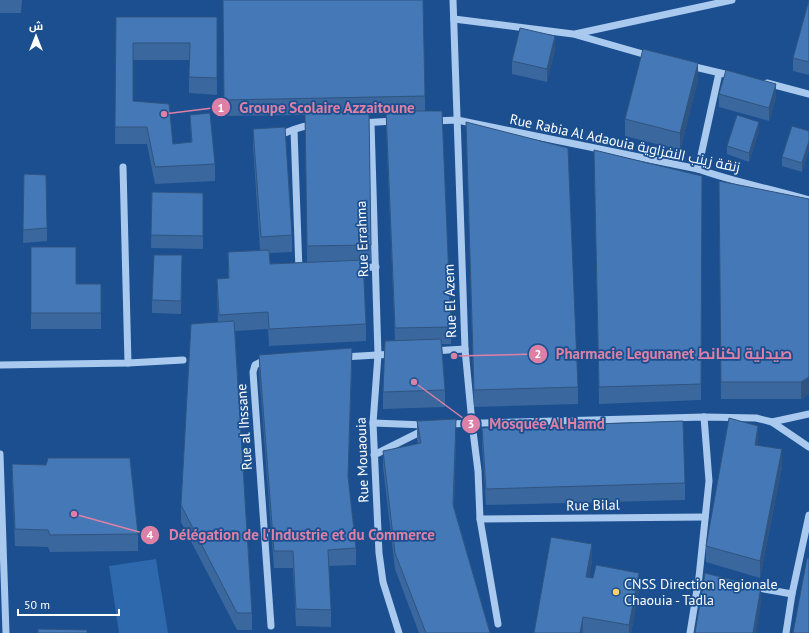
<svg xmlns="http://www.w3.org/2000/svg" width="809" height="633" viewBox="0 0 809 633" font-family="'PT Sans',Cairo,sans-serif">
<rect width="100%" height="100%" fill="#1b4f8f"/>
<path fill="#2e69ad" d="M156,559L168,633H119L109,566Z"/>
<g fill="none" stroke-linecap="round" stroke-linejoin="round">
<g stroke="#a9c9ee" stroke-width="7">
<path d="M453,0L465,349L472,423L478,471L480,519L498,624"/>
<path d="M454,19L573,34L650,56"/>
<path d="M575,34L732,0"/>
<path d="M691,66L733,76"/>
<path d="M767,83L809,94"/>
<path d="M434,121L457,120L698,169C734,182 772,189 809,200"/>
<path d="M361,123L394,121"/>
<path d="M371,123L378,355L373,423L379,553L383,582L399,633"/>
<path d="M294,130L299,270"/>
<path d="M277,136C289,132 301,125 314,125"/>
<path d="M123,167L128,363"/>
<path d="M698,169L719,73"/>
<path d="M354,268L376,267"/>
<path d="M432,351L465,349"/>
<path d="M343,357L394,354"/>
<path d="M266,361L261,362L255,365L253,372L271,626"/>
<path d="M0,365L128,363L183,360"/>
<path d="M772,422L809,414"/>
<path d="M373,423L425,425"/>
<path d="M448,424L704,417L756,418L772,422L809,447"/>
<path d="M0,454L6,633"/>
<path d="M374,455L426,429"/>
<path d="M480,519L705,517"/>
<path d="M753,587L792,594"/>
<path d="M690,633L699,577L709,481L704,417"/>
<path d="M786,633L792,594L809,515"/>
</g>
</g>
<g fill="#3a679d">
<path d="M0,0H22L21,13H0Z"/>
<path d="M223,0L425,96V111L451,327V344H442L445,390V407L383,409V392L395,341L386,127V114H369L371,261L363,262L366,324V341L269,346L268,329L235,331L252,613V630H237L181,522V505L218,322L217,296V279L228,278V252L260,250L253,146V129L292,235V252L270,253V264L307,262L305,115L224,116Z"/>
<path d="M809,0V75L793,71V58Z"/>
<path d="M116,17H217V95L189,93V60H133V101L173,144L191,142L190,115L215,164V181L155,184L147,144H115Z"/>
<path d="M555,49L547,82L512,74V61Z"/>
<path d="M698,80L680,150L625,136V119Z"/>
<path d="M719,94L776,97L769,121L719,107Z"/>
<path d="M466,122L578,387V404L474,407Z"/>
<path d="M759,131L749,162L727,154V146Z"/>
<path d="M809,131V150L802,172L782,166V157Z"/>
<path d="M594,150L702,176L701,400L599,404Z"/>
<path d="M24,174L47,228V241L23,243Z"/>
<path d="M719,181L809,200V394L801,399H721Z"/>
<path d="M152,192L203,193V249L151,248Z"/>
<path d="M31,247L76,284H101V329H31Z"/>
<path d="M182,268L181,314L152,313V300Z"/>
<path d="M259,355L352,365L348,479L356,548V565L329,566L331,610V627L296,626L293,568H274L259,372Z"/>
<path d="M417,421L456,436L454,507L490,633H419L395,569L383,467V451L418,444L417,438Z"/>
<path d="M482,428L685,483V500L486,505L482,445Z"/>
<path d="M758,443V445L782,466L760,578L706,562V546Z"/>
<path d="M12,464L138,534V551L50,552L48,547L15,546L12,481Z"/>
<path d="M592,561L589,578L639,590L631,633H534Z"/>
</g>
<g fill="#305480">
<path d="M555,36V49L547,82V69Z"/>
<path d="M698,63V80L680,150V133Z"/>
<path d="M776,84V97L769,121V108Z"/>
<path d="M759,122V131L749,162V153Z"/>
<path d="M809,141V150L802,172V163Z"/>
<path d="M182,255V268L181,314V301Z"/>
<path d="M352,348V365L348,492V476Z"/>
<path d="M809,377V394L801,399V382Z"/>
<path d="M456,419V436L453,522V505Z"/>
<path d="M758,426V443L755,462V445Z"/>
<path d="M782,449V466L760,578V561Z"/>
<path d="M592,544V561L586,594V577Z"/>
<path d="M639,573V590L631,633H629V625Z"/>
<path d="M761,587V604L756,633H753Z"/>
<path d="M583,617V633H580Z"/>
</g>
<g fill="#4478b7" stroke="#305480">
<path d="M223,0H423L425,96L224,100Z"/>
<path d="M809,0V62L793,58Z"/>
<path d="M116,17H217V78L189,77L190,43H133V101L169,104L173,144L192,142L190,115L210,113L215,164L155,167L147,127H115Z"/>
<path d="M520,28L555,36L547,69L512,61Z"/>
<path d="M643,49L698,63L680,133L625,119Z"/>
<path d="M726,70L776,84L769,108L719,94Z"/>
<path d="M386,111H442L451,327L395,328Z"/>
<path d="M369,112L371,245L307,246L305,113Z"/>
<path d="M737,115L759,122L749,153L727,146Z"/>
<path d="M466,122L568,148L578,387L474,390Z"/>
<path d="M792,126L809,131V141L802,163L782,157Z"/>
<path d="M285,127L292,235L261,237L253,129Z"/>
<path d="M594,150L702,176L701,384L599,387Z"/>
<path d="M24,174L46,175L47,228L23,230Z"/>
<path d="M719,181L809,199V377L801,382H721Z"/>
<path d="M152,192L203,193V236L151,235Z"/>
<path d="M31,247H76V284H101V313H31Z"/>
<path d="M269,250L270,264L363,260L366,324L269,329L268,312L219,315L217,279L229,278L228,252Z"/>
<path d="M154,255H182L181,301L152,300Z"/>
<path d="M234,321L252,613H237L181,505L191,324Z"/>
<path d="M441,339L445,390L383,392L385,341Z"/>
<path d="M352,348L348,476L356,548L328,550L331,610L296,609L293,551H274L259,355Z"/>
<path d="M729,418L758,426L755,445L782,449L760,561L706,546Z"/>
<path d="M456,419L453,505L490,633H426L395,553L383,451L421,443L417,421Z"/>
<path d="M683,421L685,483L486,489L482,428Z"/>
<path d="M48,458H130L138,534L50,535L48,530L15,529L12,464L46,465Z"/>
<path d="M551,537L592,544L586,577L593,578L596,565L639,573L629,625L583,617L580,633H534Z"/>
<path d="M807,558H809V633H793Z"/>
<path d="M705,573L761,587L753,633H695Z"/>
<path d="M38,629L87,630V633H38Z"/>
</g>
<circle fill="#ffd166" stroke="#1b4f8f" stroke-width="1.5" cx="616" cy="592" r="4"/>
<g text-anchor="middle" stroke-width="3.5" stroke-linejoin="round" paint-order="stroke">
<g font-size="14" fill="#fff" stroke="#1b4f8f">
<text transform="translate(625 143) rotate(12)" y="5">Rue Rabia Al Adaouia زنقة زينب النفزاوية</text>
<text transform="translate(362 239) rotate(-92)" y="5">Rue Errahma</text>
<text transform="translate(450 301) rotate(-92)" y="5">Rue El Azem</text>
<text transform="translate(244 427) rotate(-94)" y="5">Rue al Ihssane</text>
<text transform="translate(362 460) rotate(-92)" y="5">Rue Mouaouia</text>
<text transform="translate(593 505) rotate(-1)" y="5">Rue Bilal</text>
</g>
<g font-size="14" fill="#fff" stroke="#1b4f8f" text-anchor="start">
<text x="624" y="589">CNSS Direction Regionale<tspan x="624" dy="16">Chaouia - Tadla</tspan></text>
</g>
</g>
<path fill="none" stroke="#dd80a5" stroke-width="1.5" d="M164 114L221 107M454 356L538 354M414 382L471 424M74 514L150 535"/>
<g fill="#dd80a5" stroke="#1b4f8f" stroke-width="1.5">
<circle cx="164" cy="114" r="4"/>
<circle cx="454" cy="356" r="4"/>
<circle cx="414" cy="382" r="4"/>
<circle cx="74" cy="514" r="4"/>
<circle cx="221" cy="107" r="10"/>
<circle cx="538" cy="354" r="10"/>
<circle cx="471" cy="424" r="10"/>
<circle cx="150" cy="535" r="10"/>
</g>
<g font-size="12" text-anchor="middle" font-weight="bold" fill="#fff">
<text x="221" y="112">1</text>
<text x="538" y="358">2</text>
<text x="471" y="428">3</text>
<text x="150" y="539">4</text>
</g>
<g font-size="15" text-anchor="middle" font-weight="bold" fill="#dd80a5" stroke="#1b4f8f" stroke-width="3.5" stroke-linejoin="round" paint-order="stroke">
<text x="327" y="113">Groupe Scolaire Azzaitoune</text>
<text x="674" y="359">Pharmacie Legunanet صيدلية لكنانط</text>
<text x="547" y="429">Mosquée Al Hamd</text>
<text x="302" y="540">Délégation de l'Industrie et du Commerce</text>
</g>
<g transform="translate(36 36)" stroke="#1b4f8f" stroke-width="3" paint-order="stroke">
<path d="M0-3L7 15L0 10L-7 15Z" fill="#ffffff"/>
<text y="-6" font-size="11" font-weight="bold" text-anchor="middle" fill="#ffffff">ش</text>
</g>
<path d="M18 609v6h101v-6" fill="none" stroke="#ffffff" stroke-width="2"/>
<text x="24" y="609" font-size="12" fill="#ffffff" stroke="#1b4f8f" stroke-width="3" paint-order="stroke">50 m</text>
</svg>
